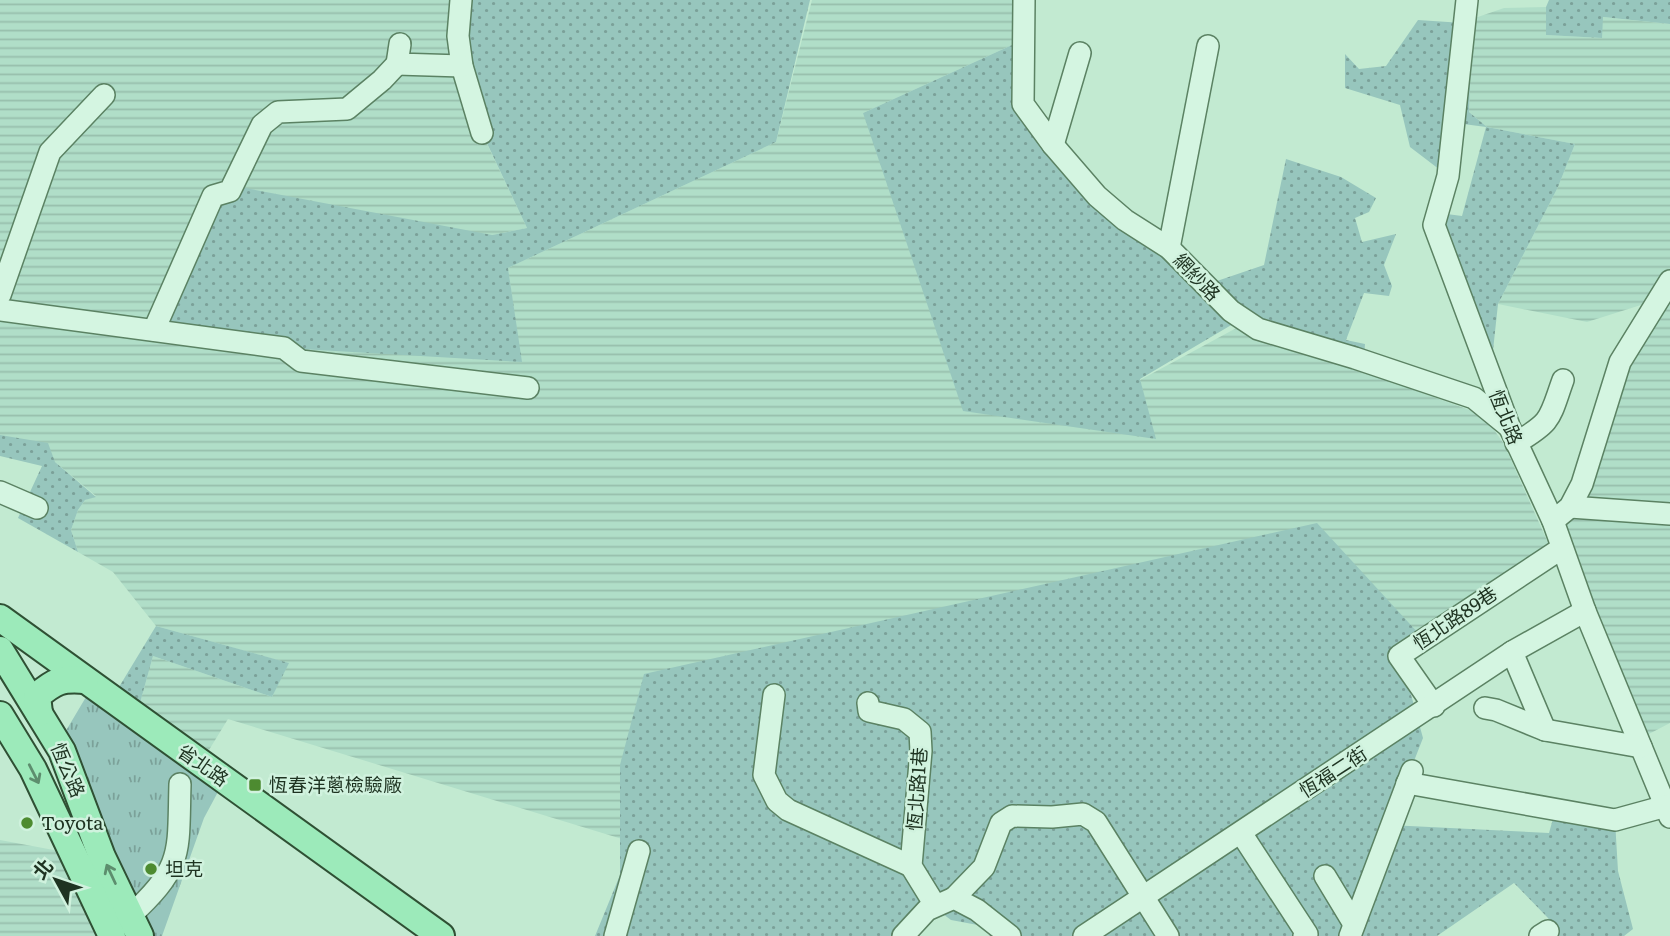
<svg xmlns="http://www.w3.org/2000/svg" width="1670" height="936" viewBox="0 0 1670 936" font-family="Literata,'Noto Sans TC',serif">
<defs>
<pattern id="farmland-rules" width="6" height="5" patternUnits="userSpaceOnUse" patternTransform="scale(1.75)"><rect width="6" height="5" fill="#b0dec8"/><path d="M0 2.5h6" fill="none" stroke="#97bfac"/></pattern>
<pattern id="grass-dots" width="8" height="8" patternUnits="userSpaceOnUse" patternTransform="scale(1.75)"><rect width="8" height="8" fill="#97c6bd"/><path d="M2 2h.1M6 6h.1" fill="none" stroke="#7ba199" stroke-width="1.8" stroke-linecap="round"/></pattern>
<pattern id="park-tufts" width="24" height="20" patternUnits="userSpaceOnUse" patternTransform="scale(1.75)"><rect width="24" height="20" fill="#97c6bd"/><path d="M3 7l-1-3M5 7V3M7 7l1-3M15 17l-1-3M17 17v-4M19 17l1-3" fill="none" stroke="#7ba199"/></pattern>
</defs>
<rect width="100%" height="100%" fill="#c2ead1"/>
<g fill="url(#farmland-rules)">
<path d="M0,0H456L452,70L527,228L492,235L521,362L508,268L776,142L812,0H1015L1025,39L863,113L1155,439L1140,380L1242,325L1268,343L1361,371L1478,413L1492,427L1504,444L1549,545L1420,635L620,765L622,839L228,719L209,750L140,703L153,656L272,697L288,663L156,626L113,572L78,552L71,530L78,510L85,500L96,496L55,462L0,436Z"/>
<path d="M1546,7V35L1602,38V17L1670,24V723L1647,735L1590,602L1565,526L1581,497L1615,374L1651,310L1641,305L1587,322L1498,304L1558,187L1575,144L1487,127L1469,112L1472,19L1504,8Z"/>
<path d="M0,840L59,851L97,936H0Z"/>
</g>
<g fill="url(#grass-dots)">
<path d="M456,0H810L776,142L508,268L522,362L284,348L154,330L219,183L492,235L527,228L452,69Z"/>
<path d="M1549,0H1670V24L1603,17L1602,38L1546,35V7Z"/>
<path d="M1472,19L1469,112L1487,127L1575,144L1558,187L1498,304L1491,369L1439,213L1462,216L1486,127L1456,123L1448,176L1410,147L1400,105L1345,88V54L1359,69L1386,66L1418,20L1463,23Z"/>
<path d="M1025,39L1023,104L1233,324L1140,379L1156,439L963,411L863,113Z"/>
<path d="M1286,159L1341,177L1376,198L1369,212L1355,218L1362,242L1396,234L1384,265L1392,286L1389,296L1364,293L1346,340L1365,344L1364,357L1272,330L1231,301L1214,282L1264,265Z"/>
<path d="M0,435L48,443L55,462L96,497L85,500L78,510L71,530L78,552L18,518L42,466L0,456Z"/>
<path d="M1317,523L1420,635L1390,655L1410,691L1423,738L1389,825L1549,833L1556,808L1615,820L1618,871L1633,929L1624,936H1559L1548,918L1514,883L1437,936H990L983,926L951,920L927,902L896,936H595L620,875V765L644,674Z"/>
<path d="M156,626L289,663L272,697L153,656L140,703L119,687Z"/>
</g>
<path fill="url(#park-tufts)" d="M86,697L219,790L204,818L162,936H148L64,734Z"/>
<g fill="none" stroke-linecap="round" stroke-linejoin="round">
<defs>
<g id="minor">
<path d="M461,0L458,36L462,66L482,133"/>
<path d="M1024,0L1023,104L1053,145L1097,196L1125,220L1169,248L1231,311L1258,329L1355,358L1474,398L1507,425"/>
<path d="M1467,0L1448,176L1434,225L1509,426L1553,521L1585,611L1670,817"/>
<path d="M400,44L397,64L462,66"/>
<path d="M1053,145L1080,53"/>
<path d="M1169,248L1208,46"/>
<path d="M0,295L50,152L104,95"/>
<path d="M0,310L284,348L301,361L528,388"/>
<path d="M154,330L213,196L230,191L262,125L278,112L347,109L382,80L397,64"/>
<path d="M1516,443C1553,421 1549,419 1563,380"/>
<path d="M0,492L37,508"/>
<path d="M1570,507L1670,514"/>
<path d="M1553,521L1570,507L1582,484L1620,362L1670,281"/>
<path d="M1512,652L1545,730"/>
<path d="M774,695L764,775L777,801L788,810L911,866"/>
<path d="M868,703L869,711L904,719L920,732L921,751L911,866L935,905"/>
<path d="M1434,706L1399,656L1562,548"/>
<path d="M1485,708L1496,710L1545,730L1641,747"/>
<path d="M1407,783L1615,820L1666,806"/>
<path d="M1241,833L1307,934L1304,936"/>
<path d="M1325,876L1354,924"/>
<path d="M954,898L984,867L1001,823L1012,816L1052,817L1083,814L1096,822L1168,936"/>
<path d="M130,916C184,866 178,854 180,784"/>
<path d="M615,936L639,851"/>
<path d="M903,936L927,910L954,898L977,910L1010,936"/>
<path d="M1084,936L1512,652L1585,611"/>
<path d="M1350,936L1412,771"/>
<path d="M1540,936L1548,931"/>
</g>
<g id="major">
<path d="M0,618L441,936"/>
<path d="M0,650L62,751L102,857L140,936"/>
<path d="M39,713L37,696C55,681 61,678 85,680"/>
<path d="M0,715L33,769L112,936"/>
</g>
</defs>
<use href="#minor" stroke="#5b8263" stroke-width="24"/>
<use href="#major" stroke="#2f5034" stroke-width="30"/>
<use href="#minor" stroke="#d4f5e1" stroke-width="21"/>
<use href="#major" stroke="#9ceaba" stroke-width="26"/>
</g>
<defs><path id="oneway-shaft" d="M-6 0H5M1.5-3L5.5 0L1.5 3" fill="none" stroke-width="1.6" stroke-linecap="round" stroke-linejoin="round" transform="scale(1.75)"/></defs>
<g stroke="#5d8e6e">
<use href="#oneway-shaft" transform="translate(34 774) rotate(63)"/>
<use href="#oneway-shaft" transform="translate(111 874) rotate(-115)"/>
</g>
<g fill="#4d8b30" stroke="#d0f2de" stroke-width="2.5">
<rect x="248" y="778" width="14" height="14" rx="3.5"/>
<circle cx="27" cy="823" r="7"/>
<circle cx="151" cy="869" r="7"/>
</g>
<g text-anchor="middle" stroke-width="5" stroke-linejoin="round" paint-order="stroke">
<g font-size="19" fill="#1e3321" stroke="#d0f2de">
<text transform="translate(1197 277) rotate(46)" y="7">網紗路</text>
<text transform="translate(1506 417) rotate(68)" y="7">恆北路</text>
<text transform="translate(1455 618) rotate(-34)" y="7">恆北路89巷</text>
<text transform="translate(203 765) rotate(35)" y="7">省北路</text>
<text transform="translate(68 770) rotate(67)" y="7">恆公路</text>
<text transform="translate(1333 772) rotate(-33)" y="7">恆福二街</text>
<text transform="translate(917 789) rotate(-86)" y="7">恆北路1巷</text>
</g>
<g font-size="19" fill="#1e3321" stroke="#d0f2de" text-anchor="start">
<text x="269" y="792">恆春洋蔥檢驗廠</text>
<text x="41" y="830">Toyota</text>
<text x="165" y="876">坦克</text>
</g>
</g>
<g transform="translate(56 880) rotate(310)" stroke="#d0f2de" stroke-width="5" paint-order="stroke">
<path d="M0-5L12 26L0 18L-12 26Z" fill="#1e3321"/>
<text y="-10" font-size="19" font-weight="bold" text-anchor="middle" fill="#1e3321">北</text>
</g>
</svg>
